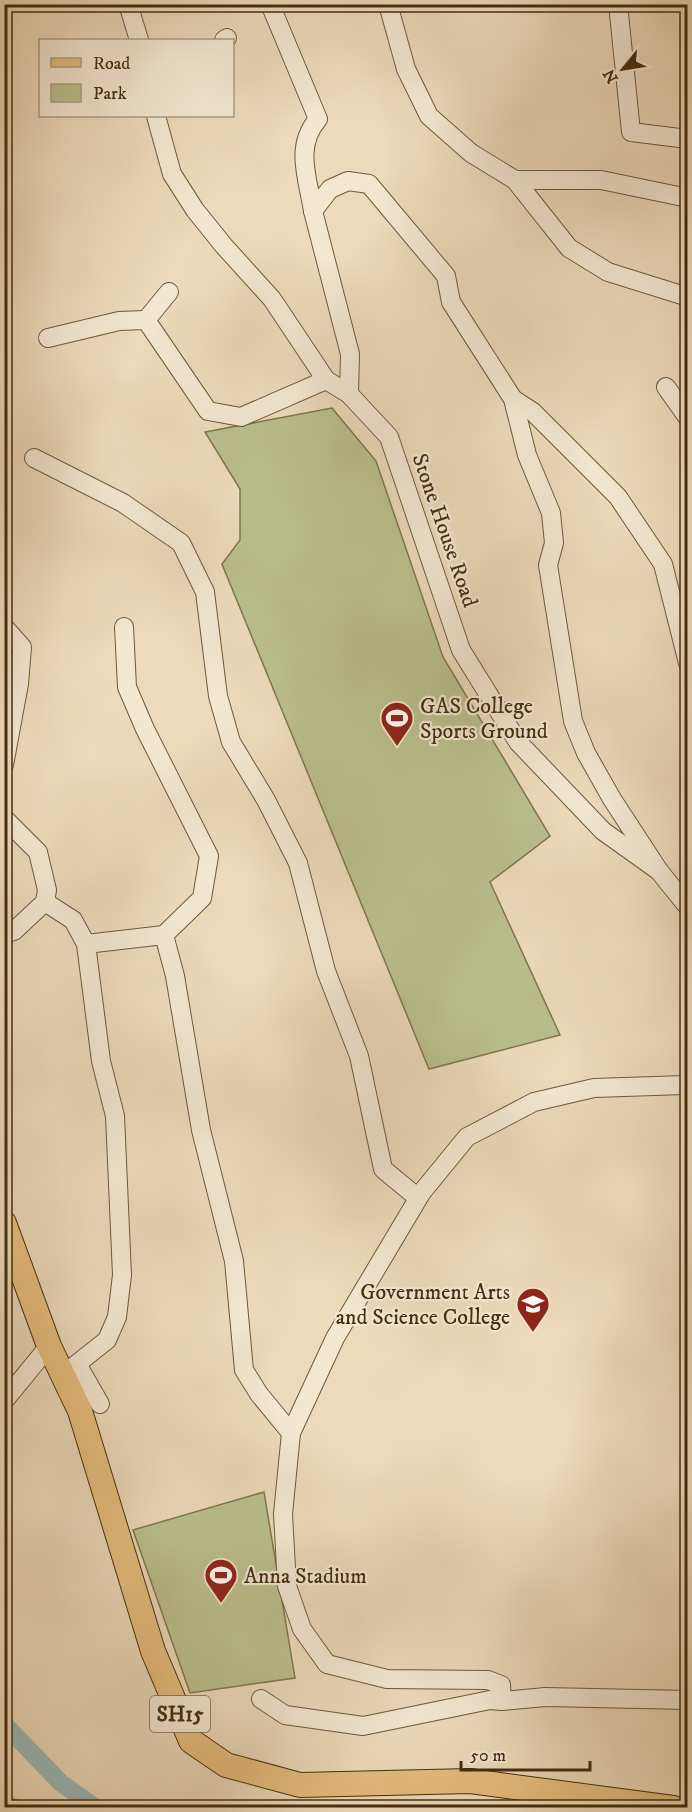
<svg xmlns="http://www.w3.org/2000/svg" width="692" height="1812" viewBox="0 0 692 1812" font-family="'IM FELL DW Pica',serif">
<rect width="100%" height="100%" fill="#ecdaba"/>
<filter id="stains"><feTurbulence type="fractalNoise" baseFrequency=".00333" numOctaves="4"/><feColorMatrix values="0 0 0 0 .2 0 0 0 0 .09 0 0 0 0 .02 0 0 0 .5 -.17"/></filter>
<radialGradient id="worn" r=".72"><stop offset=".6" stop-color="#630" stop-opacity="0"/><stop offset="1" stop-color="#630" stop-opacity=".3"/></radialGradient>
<g fill="#babf8e" stroke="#7f764e" stroke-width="1.5">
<path d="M332,408L376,461L443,657L550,836L490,882L560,1035L429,1069L222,564L240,540V489L205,432Z"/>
<path d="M264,1492L295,1678L190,1693L133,1530Z"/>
<path d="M5,1797L44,1807H5Z"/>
</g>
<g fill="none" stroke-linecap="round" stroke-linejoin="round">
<path stroke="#9ab9b6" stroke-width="18" d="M4,1724L61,1783L96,1808"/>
<defs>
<g id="minor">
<path d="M128,4L139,40"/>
<path d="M270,4L318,119C294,147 308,178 313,211"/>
<path d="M388,4L406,69L429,116L471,153L515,180L569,248L608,272L688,297"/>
<path d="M618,4L631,132L688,139"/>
<path d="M224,40L227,38"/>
<path d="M156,116L172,174L195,210L224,246L272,299L326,380"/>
<path d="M515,180H601L688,198"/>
<path d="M169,292L146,320L208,411L241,417L326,380L349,394L389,437L461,650L518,742L603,831L659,871L688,907"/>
<path d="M48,338L119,321L146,320"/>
<path d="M666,387L688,418"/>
<path d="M349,394L350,354L313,211L330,189L348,181L369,184L446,276L451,302L513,399L527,455L551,513L554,543L548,565L573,721L586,753L612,799L659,871"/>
<path d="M513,399L533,412L618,497L663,564L688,663"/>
<path d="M34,458L123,503L181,543L205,592L218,696L231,742L266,800L298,863L326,971L359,1056L383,1169L418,1198"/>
<path d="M4,627L22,647L19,684L4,765"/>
<path d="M124,627L127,687L145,729L209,856L202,898L164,935L175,976L201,1130L234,1261L244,1370L259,1394L291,1433"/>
<path d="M4,818L38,852L47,890L45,902L14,931L4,934"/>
<path d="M45,902L73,920L86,944L101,1061L115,1116L122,1275L117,1317L107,1340L63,1375"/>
<path d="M86,944L164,935"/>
<path d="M77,1364L100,1404"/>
<path d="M4,1401L49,1346"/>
<path d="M261,1699L285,1715L363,1726L490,1700L502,1701L501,1685L488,1680L387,1679L327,1664L302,1629L287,1586L283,1514L291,1433L335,1338L422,1192L467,1137L534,1102L594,1088L685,1085L688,1082"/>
<path d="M502,1701L545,1697L688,1700"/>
</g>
<path id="major" d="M4,1223L49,1346L80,1411L153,1651L191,1741L226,1765L300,1785L470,1781L673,1808"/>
</defs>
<use href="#minor" stroke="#6e593a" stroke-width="20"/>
<use href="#major" stroke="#442e0f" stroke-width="26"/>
<use href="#minor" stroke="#f3e7d2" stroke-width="18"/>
<use href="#major" stroke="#e6bd7d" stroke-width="24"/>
</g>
<defs>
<symbol id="stadium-pin" viewBox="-11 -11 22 30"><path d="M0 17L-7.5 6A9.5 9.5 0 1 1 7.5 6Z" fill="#8f2418" stroke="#f3e7d2"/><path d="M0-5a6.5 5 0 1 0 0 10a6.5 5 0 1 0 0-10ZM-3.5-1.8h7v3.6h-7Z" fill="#fff"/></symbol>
<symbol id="university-pin" viewBox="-11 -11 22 30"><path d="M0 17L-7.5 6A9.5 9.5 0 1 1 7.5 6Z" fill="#8f2418" stroke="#f3e7d2"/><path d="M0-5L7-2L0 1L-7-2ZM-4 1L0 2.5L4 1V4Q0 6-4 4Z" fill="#fff"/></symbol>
</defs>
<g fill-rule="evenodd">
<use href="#stadium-pin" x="378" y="699" width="38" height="52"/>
<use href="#university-pin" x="514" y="1285" width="38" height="52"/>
<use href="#stadium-pin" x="202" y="1556" width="38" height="52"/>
</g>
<g text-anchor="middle" stroke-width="4.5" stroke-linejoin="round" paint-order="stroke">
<rect fill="#f3e7d2" stroke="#78664a" stroke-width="1.5" x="150" y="1696" width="60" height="36" rx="4.5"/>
<g font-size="21" font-weight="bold" fill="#442e0f">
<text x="180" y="1721">SH15</text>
</g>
<g font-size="22" fill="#442e0f" stroke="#f3e7d2">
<text transform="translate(446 530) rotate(71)" y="8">Stone House Road</text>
</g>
<g font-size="22" fill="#442e0f" stroke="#f3e7d2" text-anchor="start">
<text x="420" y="713">GAS College<tspan x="420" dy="25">Sports Ground</tspan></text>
<text x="510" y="1299" text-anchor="end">Government Arts<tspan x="510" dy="25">and Science College</tspan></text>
<text x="244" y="1583">Anna Stadium</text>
</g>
</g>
<rect width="692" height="1812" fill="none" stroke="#ecdaba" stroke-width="24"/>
<rect x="6" y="6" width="680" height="1800" fill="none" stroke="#442e0f" stroke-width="3"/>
<rect x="12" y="12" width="668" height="1788" fill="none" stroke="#442e0f" stroke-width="1.5"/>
<rect x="39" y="39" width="195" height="78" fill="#f3e7d2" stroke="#ad9d84" stroke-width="1.5"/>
<rect x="51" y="58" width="30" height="9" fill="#e6bd7d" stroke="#ad9d84" stroke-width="1.5"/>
<text x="93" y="69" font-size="18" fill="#442e0f">Road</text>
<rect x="51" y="84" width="30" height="18" fill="#babf8e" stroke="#ad9d84" stroke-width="1.5"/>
<text x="93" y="99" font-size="18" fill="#442e0f">Park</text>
<g transform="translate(623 69) rotate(240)" stroke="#f3e7d2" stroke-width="4.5" paint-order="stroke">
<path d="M0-4.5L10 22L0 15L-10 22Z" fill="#442e0f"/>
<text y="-9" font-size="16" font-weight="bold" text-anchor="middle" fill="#442e0f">N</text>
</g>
<path d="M461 1761v9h129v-9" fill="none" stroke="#442e0f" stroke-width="3"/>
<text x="470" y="1761" font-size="18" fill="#442e0f" stroke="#f3e7d2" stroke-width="4.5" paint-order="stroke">50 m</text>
<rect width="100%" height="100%" filter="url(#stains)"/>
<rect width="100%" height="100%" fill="url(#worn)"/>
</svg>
